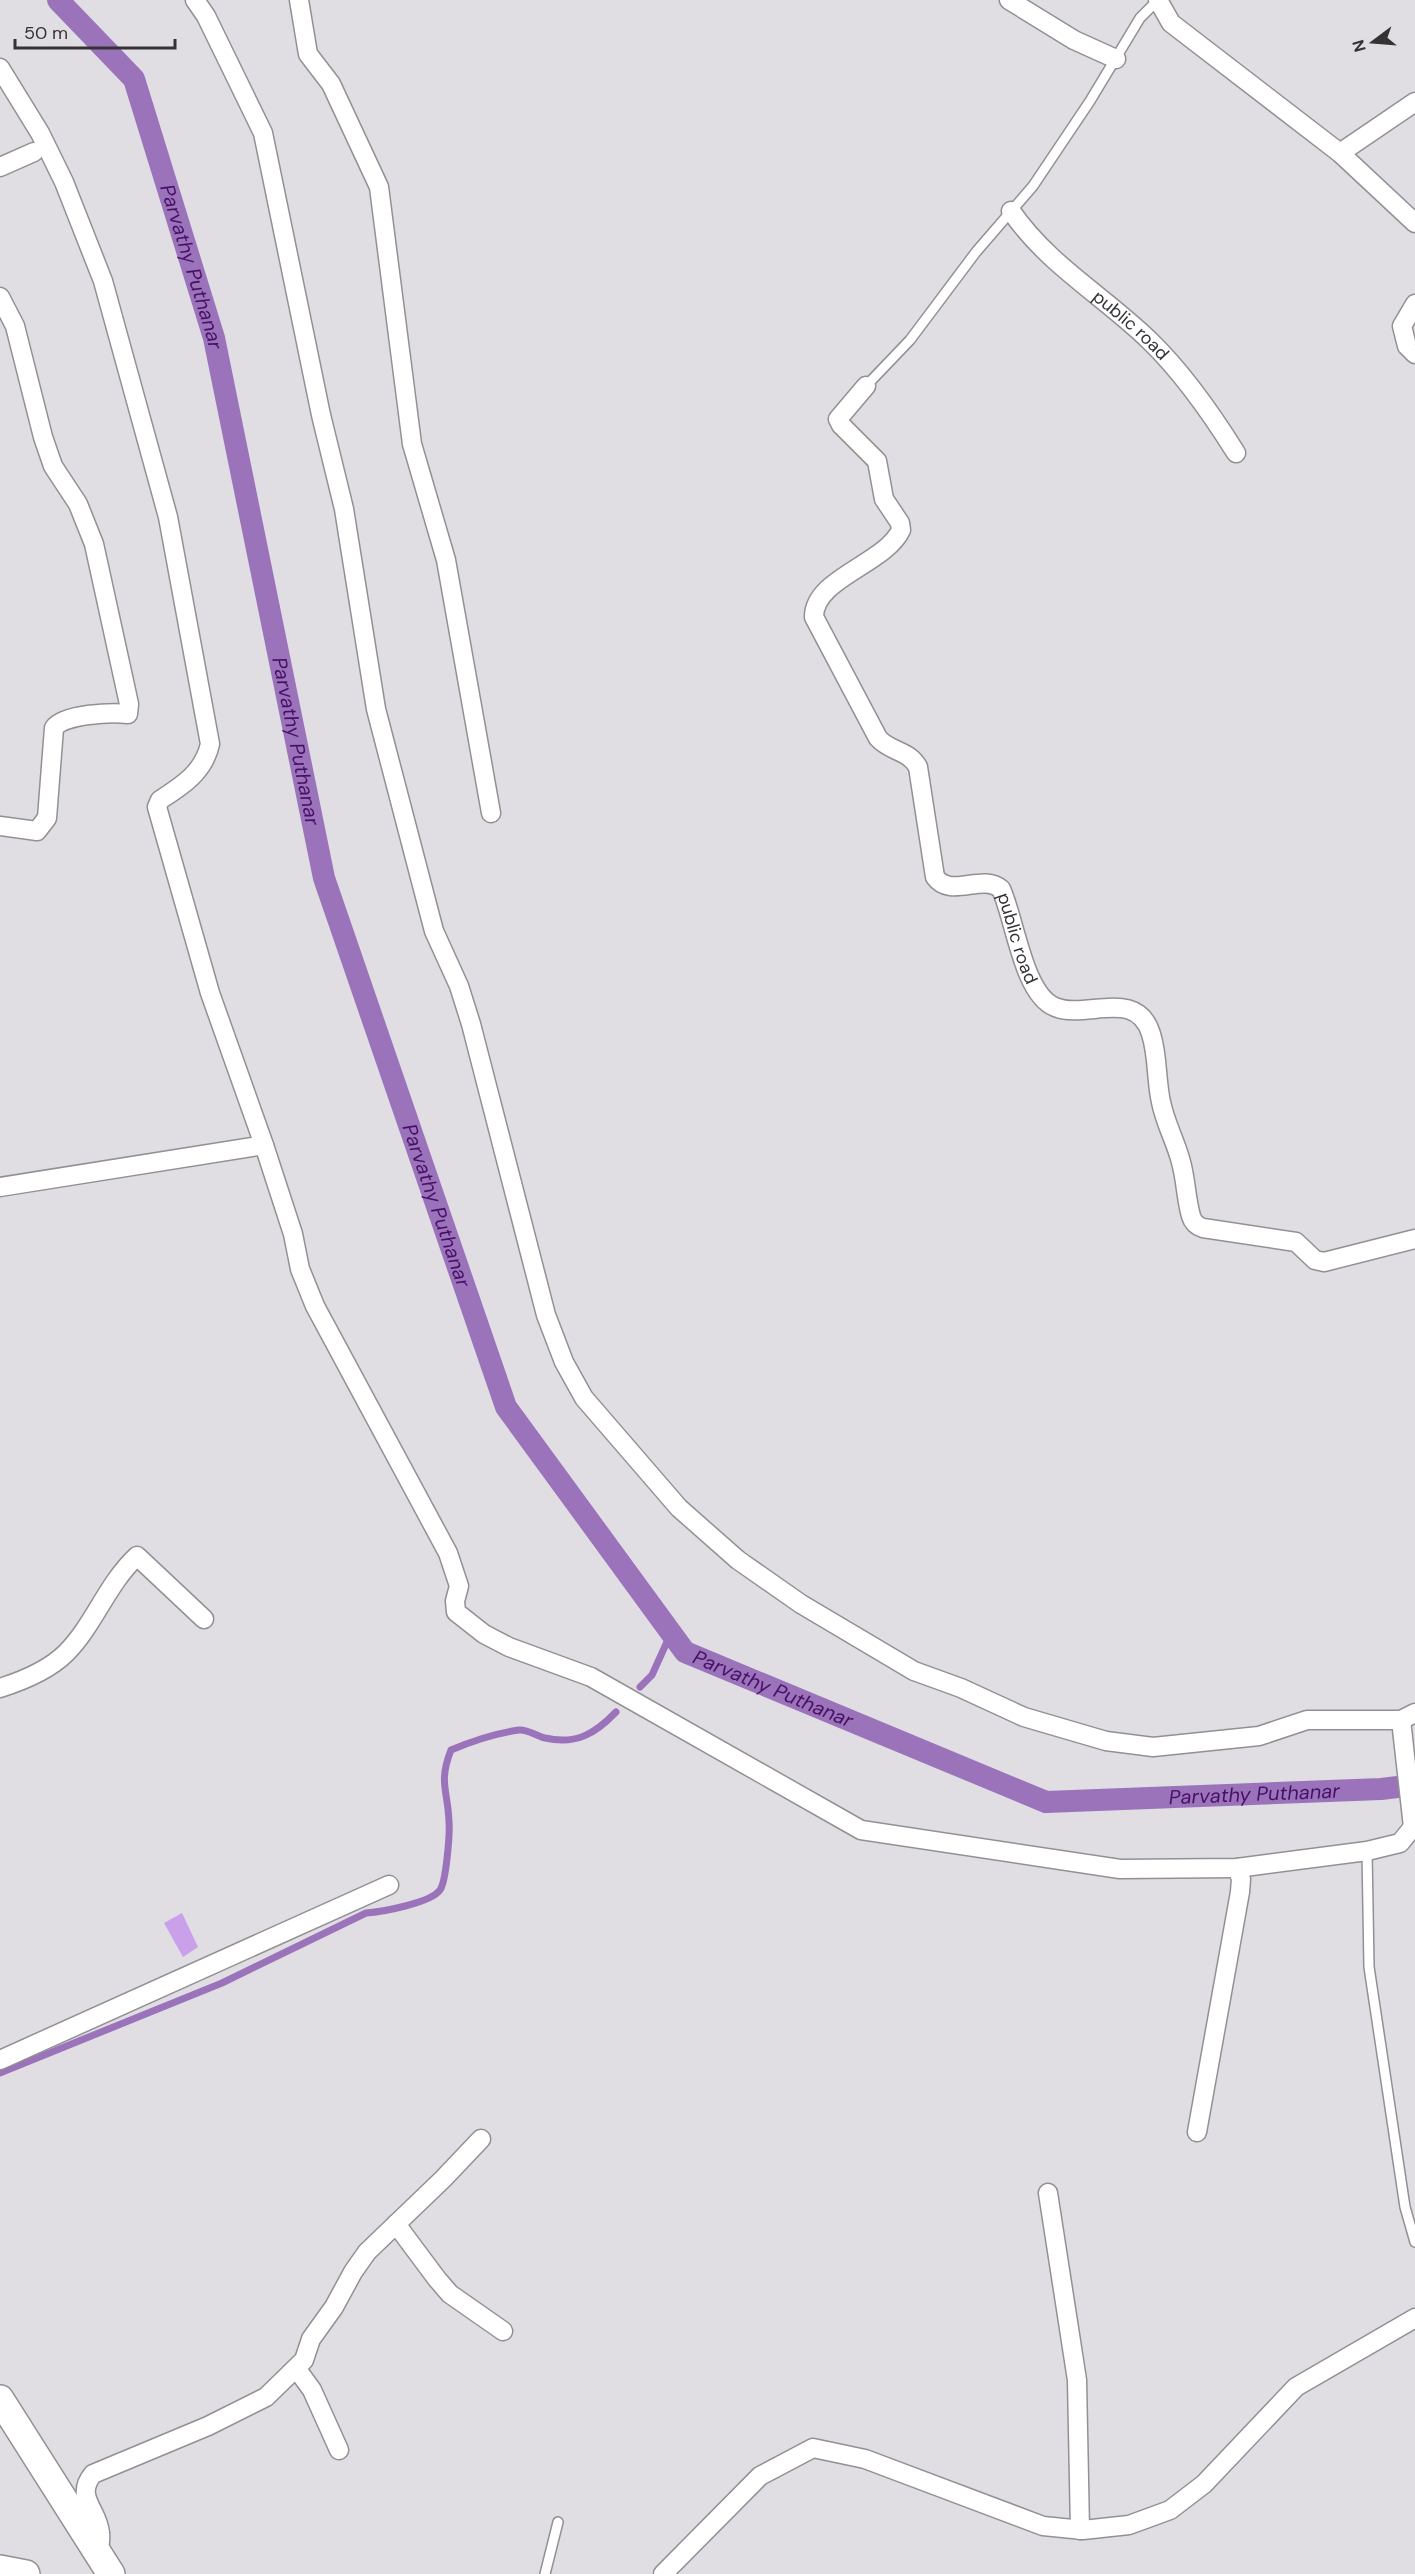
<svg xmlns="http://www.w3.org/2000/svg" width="1415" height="2574" viewBox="0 0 1415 2574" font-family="'DM Sans',sans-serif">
<rect width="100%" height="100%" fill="#e0dde3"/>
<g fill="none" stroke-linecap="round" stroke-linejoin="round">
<g stroke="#9b73ba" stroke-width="7">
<path d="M640,1687L652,1675L671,1633"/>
<path d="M0,2073L222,1983L366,1913C381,1912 431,1903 440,1890C446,1882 450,1834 449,1822C448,1790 438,1783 451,1750C472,1741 497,1733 519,1730C527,1729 537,1736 545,1738C576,1745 595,1734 616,1712"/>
</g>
<path stroke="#9b73ba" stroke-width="22" id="s1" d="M58,0L134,79L214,338L324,878L506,1407L685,1652L1046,1802L1381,1789L1415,1785"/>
</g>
<path fill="#caa0ea" d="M182,1913L198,1947L183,1957L164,1923Z"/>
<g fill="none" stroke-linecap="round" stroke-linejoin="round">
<defs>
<g id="lane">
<path d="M866,386L910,340L976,252L1033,186L1090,101L1140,18L1158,0"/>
<path d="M1367,1851L1369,1967L1405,2207L1415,2242"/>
<path d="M545,2574L558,2522"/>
</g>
<g id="street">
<path d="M195,0L206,16L263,133L321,415L344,509L376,709L434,931L459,986L471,1024L546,1315L564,1362L584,1398L679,1508L738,1560L801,1604L914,1671L961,1688L1024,1717L1106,1741L1153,1747L1259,1736L1307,1720H1401L1415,1713"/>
<path d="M299,0L308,54L331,84L379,187L412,444L446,560L491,813"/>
<path d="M1009,0L1074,40L1116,59"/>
<path d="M1158,0L1171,23L1340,153L1415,223"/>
<path d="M0,68L40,133L64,182L103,281L168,517L210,744C204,772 182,786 160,800L157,807L210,993L264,1145L293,1234L300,1269L315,1306L448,1553L459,1586L455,1601L456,1612L484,1634L509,1647L591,1677L861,1830L1120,1869L1237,1868L1367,1851L1400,1843L1413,1827L1415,1830"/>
<path d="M1340,153L1415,102"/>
<path d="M0,167L34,152"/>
<path id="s2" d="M1011,211C1048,265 1104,296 1150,341C1184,374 1211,413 1236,453"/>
<path d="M0,297L15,326L43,437L53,466L78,504L94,544L129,704L128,714C111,712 64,714 54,728L47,818L37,831L0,826"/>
<path d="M1415,304L1402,326L1407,346L1415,354"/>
<path id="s3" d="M866,386L838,419L841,425L877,461L884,499L900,523L901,530C885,564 814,578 814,617L878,738C890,752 909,750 918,767L935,877C951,899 982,873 1001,889C1015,919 1023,994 1055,1007C1086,1020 1137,987 1151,1034C1158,1055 1156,1080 1161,1102C1165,1123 1176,1142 1181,1162C1186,1180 1186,1199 1191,1216C1193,1223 1197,1226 1203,1228L1296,1242L1315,1260L1324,1262L1415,1239"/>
<path d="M0,1187L264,1145"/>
<path d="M0,1688C22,1681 49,1670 66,1653C94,1625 107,1584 137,1556L204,1619"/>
<path d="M1401,1720L1413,1827"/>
<path d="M0,2060L389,1885"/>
<path d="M1197,2132L1240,1892L1241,1879L1237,1868"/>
<path d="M1048,2193L1077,2380L1080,2530"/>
<path d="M396,2224L437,2279L450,2294L503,2331"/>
<path d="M296,2368L312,2390L339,2450"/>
<path d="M99,2553C99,2547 101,2539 100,2533C98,2509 74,2497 93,2474L208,2426L266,2397L304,2360L311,2339L334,2307L353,2272L367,2252L443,2179L481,2139"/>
<path d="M663,2574L760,2476L813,2448L865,2459L1043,2526L1083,2530L1129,2525L1170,2510L1204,2484L1296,2387L1415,2318"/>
</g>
<g id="secondary">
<path d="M0,2399L111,2574"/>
<path d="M0,2569L26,2574"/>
</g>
</defs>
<use href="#lane" stroke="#939095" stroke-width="12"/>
<use href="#street" stroke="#939095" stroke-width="21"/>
<use href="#secondary" stroke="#939095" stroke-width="30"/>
<use href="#lane" stroke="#fff" stroke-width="9"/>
<use href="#street" stroke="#fff" stroke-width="18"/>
<use href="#secondary" stroke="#fff" stroke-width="27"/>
</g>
<g text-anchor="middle" stroke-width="4.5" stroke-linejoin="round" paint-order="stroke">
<g font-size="18" fill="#343235" stroke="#e0dde3">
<text dy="6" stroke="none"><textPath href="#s2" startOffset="166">public road</textPath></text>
<text dy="6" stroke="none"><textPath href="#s3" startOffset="723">public road</textPath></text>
</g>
<g font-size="20" font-style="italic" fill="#480f67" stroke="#e0dde3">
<text dy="7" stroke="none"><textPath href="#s1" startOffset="306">Parvathy Puthanar</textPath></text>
<text dy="7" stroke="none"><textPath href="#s1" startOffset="792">Parvathy Puthanar</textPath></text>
<text dy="7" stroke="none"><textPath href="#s1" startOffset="1278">Parvathy Puthanar</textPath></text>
<text dy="7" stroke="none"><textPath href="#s1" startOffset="1890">Parvathy Puthanar</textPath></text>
<text dy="7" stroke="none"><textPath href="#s1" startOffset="2394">Parvathy Puthanar</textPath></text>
</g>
</g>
<g transform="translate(1373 42) rotate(254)" stroke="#e0dde3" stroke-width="4.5" paint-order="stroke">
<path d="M0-4.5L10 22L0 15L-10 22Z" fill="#343235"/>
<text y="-9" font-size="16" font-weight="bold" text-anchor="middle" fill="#343235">N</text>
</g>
<path d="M15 39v9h160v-9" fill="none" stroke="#343235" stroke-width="3"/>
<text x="24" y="39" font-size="18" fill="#343235" stroke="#e0dde3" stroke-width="4.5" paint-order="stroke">50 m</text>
</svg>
